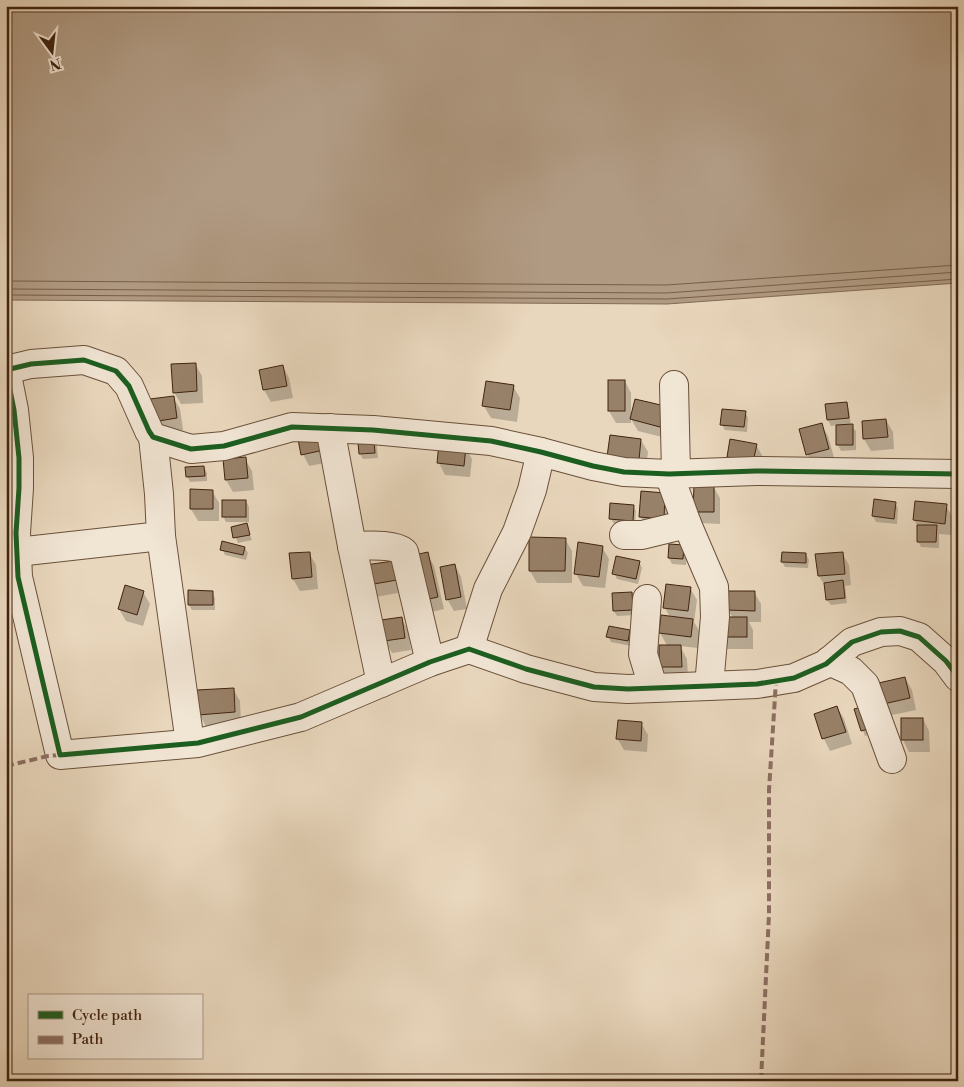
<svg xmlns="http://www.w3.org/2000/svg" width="964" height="1087" viewBox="0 0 964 1087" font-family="'Libre Bodoni',serif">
<rect width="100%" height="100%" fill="#e9d7bd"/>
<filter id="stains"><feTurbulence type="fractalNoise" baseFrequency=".004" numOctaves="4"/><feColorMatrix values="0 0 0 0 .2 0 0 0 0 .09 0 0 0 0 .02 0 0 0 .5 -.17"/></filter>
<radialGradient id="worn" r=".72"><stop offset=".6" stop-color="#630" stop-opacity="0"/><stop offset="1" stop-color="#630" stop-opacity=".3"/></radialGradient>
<path fill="#b09a82" stroke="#836a54" d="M6,6H958V283L667,304L6,300Z"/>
<g fill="#0003">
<path d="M195,364L202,376L203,403L181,404L174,392Z"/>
<path d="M283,366L289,378L293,398L271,402L264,390L260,371Z"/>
<path d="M625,381L631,393V414L664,408L666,438L638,431L631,419V423H616L609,411Z"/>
<path d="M513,386L520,398L517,422L491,418L484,406Z"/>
<path d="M173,397L180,409L183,430L160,433L154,421Z"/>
<path d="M846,403L849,409L851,426L856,431V450L841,451L838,445L837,425L831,426L828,420L826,405Z"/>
<path d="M745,412L748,418L747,432L725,430L722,425Z"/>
<path d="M886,420L893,432L894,449L871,451L864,439L863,422Z"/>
<path d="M821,424L828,436L835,461L814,466L808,455Z"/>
<path d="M376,438L378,458L363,459L360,454Z"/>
<path d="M641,440L648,452L645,472L616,469Z"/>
<path d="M326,443L330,462L309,466L303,454Z"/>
<path d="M756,445L763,457L735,469L728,457Z"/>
<path d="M465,447L472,459L470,477L445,475L439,463Z"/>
<path d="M245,459L252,471L254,490L233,492L226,480Z"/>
<path d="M204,467L207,473V481L190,482L187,476Z"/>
<path d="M713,486L720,498V524L701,523L694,511Z"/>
<path d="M212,491L219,503V521H198L191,509Z"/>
<path d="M665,494L672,506L670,530L647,529L641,517Z"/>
<path d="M246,501L249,507V522H226L223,516Z"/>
<path d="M895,503L898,508L897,524L876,522L873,516Z"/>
<path d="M633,506L636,511L635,526L614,524L611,519Z"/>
<path d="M946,506L953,518L951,535L939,534V548L921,547L918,541V527L914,520Z"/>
<path d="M246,525L252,540L238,543L232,528Z"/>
<path d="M565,539L572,551V583H537L530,571Z"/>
<path d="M670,545L687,552L686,565L672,564L669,558Z"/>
<path d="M602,547L609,559L605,588L583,586L576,574Z"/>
<path d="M245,548L248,553L246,560L225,555L222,549Z"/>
<path d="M309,553L316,565L318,589L300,591L293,579Z"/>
<path d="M842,553L849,565L851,585L845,586L847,603L831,605L827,600L826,588L819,576L817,556Z"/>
<path d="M427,554L434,566L444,609L428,613Z"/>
<path d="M806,554L809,560L808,568L785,567L782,562Z"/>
<path d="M394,562L403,592L376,597L369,585Z"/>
<path d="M639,562L642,568L638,584L617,579L614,573Z"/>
<path d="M455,565L461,577L467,609L454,611L447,599Z"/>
<path d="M690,588L697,600L694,622L700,632L698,648L680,646L687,659L688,678L667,679L660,667L668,647L660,633L670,617L665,608Z"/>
<path d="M143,592L150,604L143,626L126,621L119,609Z"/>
<path d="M212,592L215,598V610H192L189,605Z"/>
<path d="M754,592L761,604V622H749L753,630V649H726L719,637L733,618L728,610Z"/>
<path d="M632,593L635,598L636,615L617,616L614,611Z"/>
<path d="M401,618L408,630L411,650L392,653L385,641Z"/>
<path d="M629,632L633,637L631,646L611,642L608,637Z"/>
<path d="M905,678L912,690L916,710L887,716L880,704Z"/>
<path d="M233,689L240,701L241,724L206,727L200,715Z"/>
<path d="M837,707L844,719L852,744L830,751L824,739L815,714Z"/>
<path d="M856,710L878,732L865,736Z"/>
<path d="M923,719L929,731L930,752H909L903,740Z"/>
<path d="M641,723L648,735L647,752L624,750L617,738Z"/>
</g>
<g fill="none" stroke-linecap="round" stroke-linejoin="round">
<g stroke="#785e48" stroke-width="1">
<path d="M6,281L666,285L958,265"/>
<path d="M6,289L666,293L958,272"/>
<path d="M6,295L667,299L958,279"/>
</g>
</g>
<g fill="#988169" stroke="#40230f">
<path d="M196,363L197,391L173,393L171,364Z"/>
<path d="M283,365L287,386L263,390L259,370Z"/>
<rect x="608" y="380" width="17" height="31"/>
<path d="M486,381L514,385L510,410L482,406Z"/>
<path d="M174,396L177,418L152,422L150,399Z"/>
<path d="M635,399L665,406L660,427L630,419Z"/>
<path d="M847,402L849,418L827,420L825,404Z"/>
<path d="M722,409L746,411L744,427L720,425Z"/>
<path d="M886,419L888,437L863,439L862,421Z"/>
<path d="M822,423L829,449L806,455L799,429Z"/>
<path d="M853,424V445H836V425Z"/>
<path d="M319,430L324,450L301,455L297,434Z"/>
<path d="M373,431L375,453L359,454L357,432Z"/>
<path d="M610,435L641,439L639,460L607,457Z"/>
<path d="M730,439L757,444L753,462L727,457Z"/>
<path d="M439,443L466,446L464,466L437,463Z"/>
<path d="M246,457L248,478L225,480L223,459Z"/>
<path d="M204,466L205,476L186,477L185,467Z"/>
<path d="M694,485H714V512H693Z"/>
<path d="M190,489L213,490V509H190Z"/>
<path d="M641,491L665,493L664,519L639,517Z"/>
<path d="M874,499L896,502L894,519L872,516Z"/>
<rect x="222" y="500" width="24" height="17"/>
<path d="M915,501L947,504L945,524L913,520Z"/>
<path d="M610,503L634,505L633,521L609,519Z"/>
<path d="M247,523L250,535L233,538L231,527Z"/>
<path d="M917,525H937L936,542H917Z"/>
<path d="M529,537L566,538L565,571H529Z"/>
<path d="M222,541L245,547L243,555L220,550Z"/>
<path d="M578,542L603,546L599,577L574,574Z"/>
<path d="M669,544L684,545L683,559L668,558Z"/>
<path d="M310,552L312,577L292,579L289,553Z"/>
<path d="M428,552L438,597L420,601L410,556Z"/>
<path d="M782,552L806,553V563L781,562Z"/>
<path d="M843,552L845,574L818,576L815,554Z"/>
<path d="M616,556L640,561L636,579L612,574Z"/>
<path d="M394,561L397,580L368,585L365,565Z"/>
<path d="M455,564L461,597L446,600L440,567Z"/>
<path d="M843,580L845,598L826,600L824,583Z"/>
<path d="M666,584L691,587L688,611L663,608Z"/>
<path d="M125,585L144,591L137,615L118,609Z"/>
<path d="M188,590L213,591V605H188Z"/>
<path d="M727,591H755V611L727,610Z"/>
<path d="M632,592L633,610L613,611L612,593Z"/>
<path d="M661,615L693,619L691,637L659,633Z"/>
<path d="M402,617L405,638L384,641L381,620Z"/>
<rect x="718" y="617" width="29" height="20"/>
<path d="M609,626L630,630L628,641L606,637Z"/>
<path d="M659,645H681L682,667H659Z"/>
<path d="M905,677L910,698L879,705L874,684Z"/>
<path d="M234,688L235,712L198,715L197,690Z"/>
<path d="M869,705L876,727L861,731L854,709Z"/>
<path d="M837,706L846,732L822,739L814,714Z"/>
<rect x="901" y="718" width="22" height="22"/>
<path d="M618,720L642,722L641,741L616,739Z"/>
</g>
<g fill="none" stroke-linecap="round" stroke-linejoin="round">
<defs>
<g id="minor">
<path d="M6,370L14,410L19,458V488L16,533L18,577L60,755L198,743L301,717L430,662L469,649L526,669L594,687L628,689L709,686L757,684L794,678L826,664L852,642L881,632L900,631L919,637L946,661L958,677"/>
<path d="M6,370L31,364L84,360L116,371L129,386L149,431L153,437L191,449L224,446L292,427L373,430L491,441L541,452L593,466L624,472L669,474L756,471L958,474"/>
<path d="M674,385L676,473"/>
<path d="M330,428L352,546L381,683"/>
<path d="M153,437L159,494L161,536L190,743"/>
<path d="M669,474L687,524L714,587L715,617L709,686"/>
<path d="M624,535H642L687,524"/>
<path d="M352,546C365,546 393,543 404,552L430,662"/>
<path d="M17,552L161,536"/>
<path d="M647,599L643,654L653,687"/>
<path d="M469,649L488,589L517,532L532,490L541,452"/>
<path d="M829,661L851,671L865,685L892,759"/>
</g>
</defs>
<use href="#minor" stroke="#6a503a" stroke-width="30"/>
<use href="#minor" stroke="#f1e5d4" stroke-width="28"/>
<g stroke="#8d6e63" stroke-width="4" stroke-dasharray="8 4" stroke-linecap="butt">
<path d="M6,766L48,756L60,755"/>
<path d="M761,1081L769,914V790L776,681"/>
</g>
<defs>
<g id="cycleway">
<path d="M6,370L14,410L19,458V488L16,533L18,577L60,755L198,743L301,717L430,662L469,649L526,669L594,687L628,689L709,686L757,684L794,678L826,664L852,642L881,632L900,631L919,637L946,661L958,677"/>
<path d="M6,370L31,364L84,360L116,371L129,386L149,431L153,437L191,449L224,446L292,427L373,430L491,441L541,452L593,466L624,472L669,474L756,471L958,474"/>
</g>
</defs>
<use href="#cycleway" stroke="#f1e5d4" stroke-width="8"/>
<use href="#cycleway" stroke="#1b5e20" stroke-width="5"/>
</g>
<rect width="964" height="1087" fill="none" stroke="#e9d7bd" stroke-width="25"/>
<rect x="8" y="8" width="949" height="1072" fill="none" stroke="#40230f" stroke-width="2.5"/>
<rect x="12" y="12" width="939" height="1062" fill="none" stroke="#40230f"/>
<rect x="28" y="994" width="175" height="65" fill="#f1e5d4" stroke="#aa9785"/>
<rect x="38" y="1011" width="25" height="8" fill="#1b5e20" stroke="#aa9785"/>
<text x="72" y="1020" font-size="15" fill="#40230f">Cycle path</text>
<rect x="38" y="1036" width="25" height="8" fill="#8d6e63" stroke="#aa9785"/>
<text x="72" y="1044" font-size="15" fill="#40230f">Path</text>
<g transform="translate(52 52) rotate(165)" stroke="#f1e5d4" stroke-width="4" paint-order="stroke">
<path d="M0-4L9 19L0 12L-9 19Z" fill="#40230f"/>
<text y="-8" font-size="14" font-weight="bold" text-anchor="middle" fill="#40230f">N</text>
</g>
<rect width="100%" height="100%" filter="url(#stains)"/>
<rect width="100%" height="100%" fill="url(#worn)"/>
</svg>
